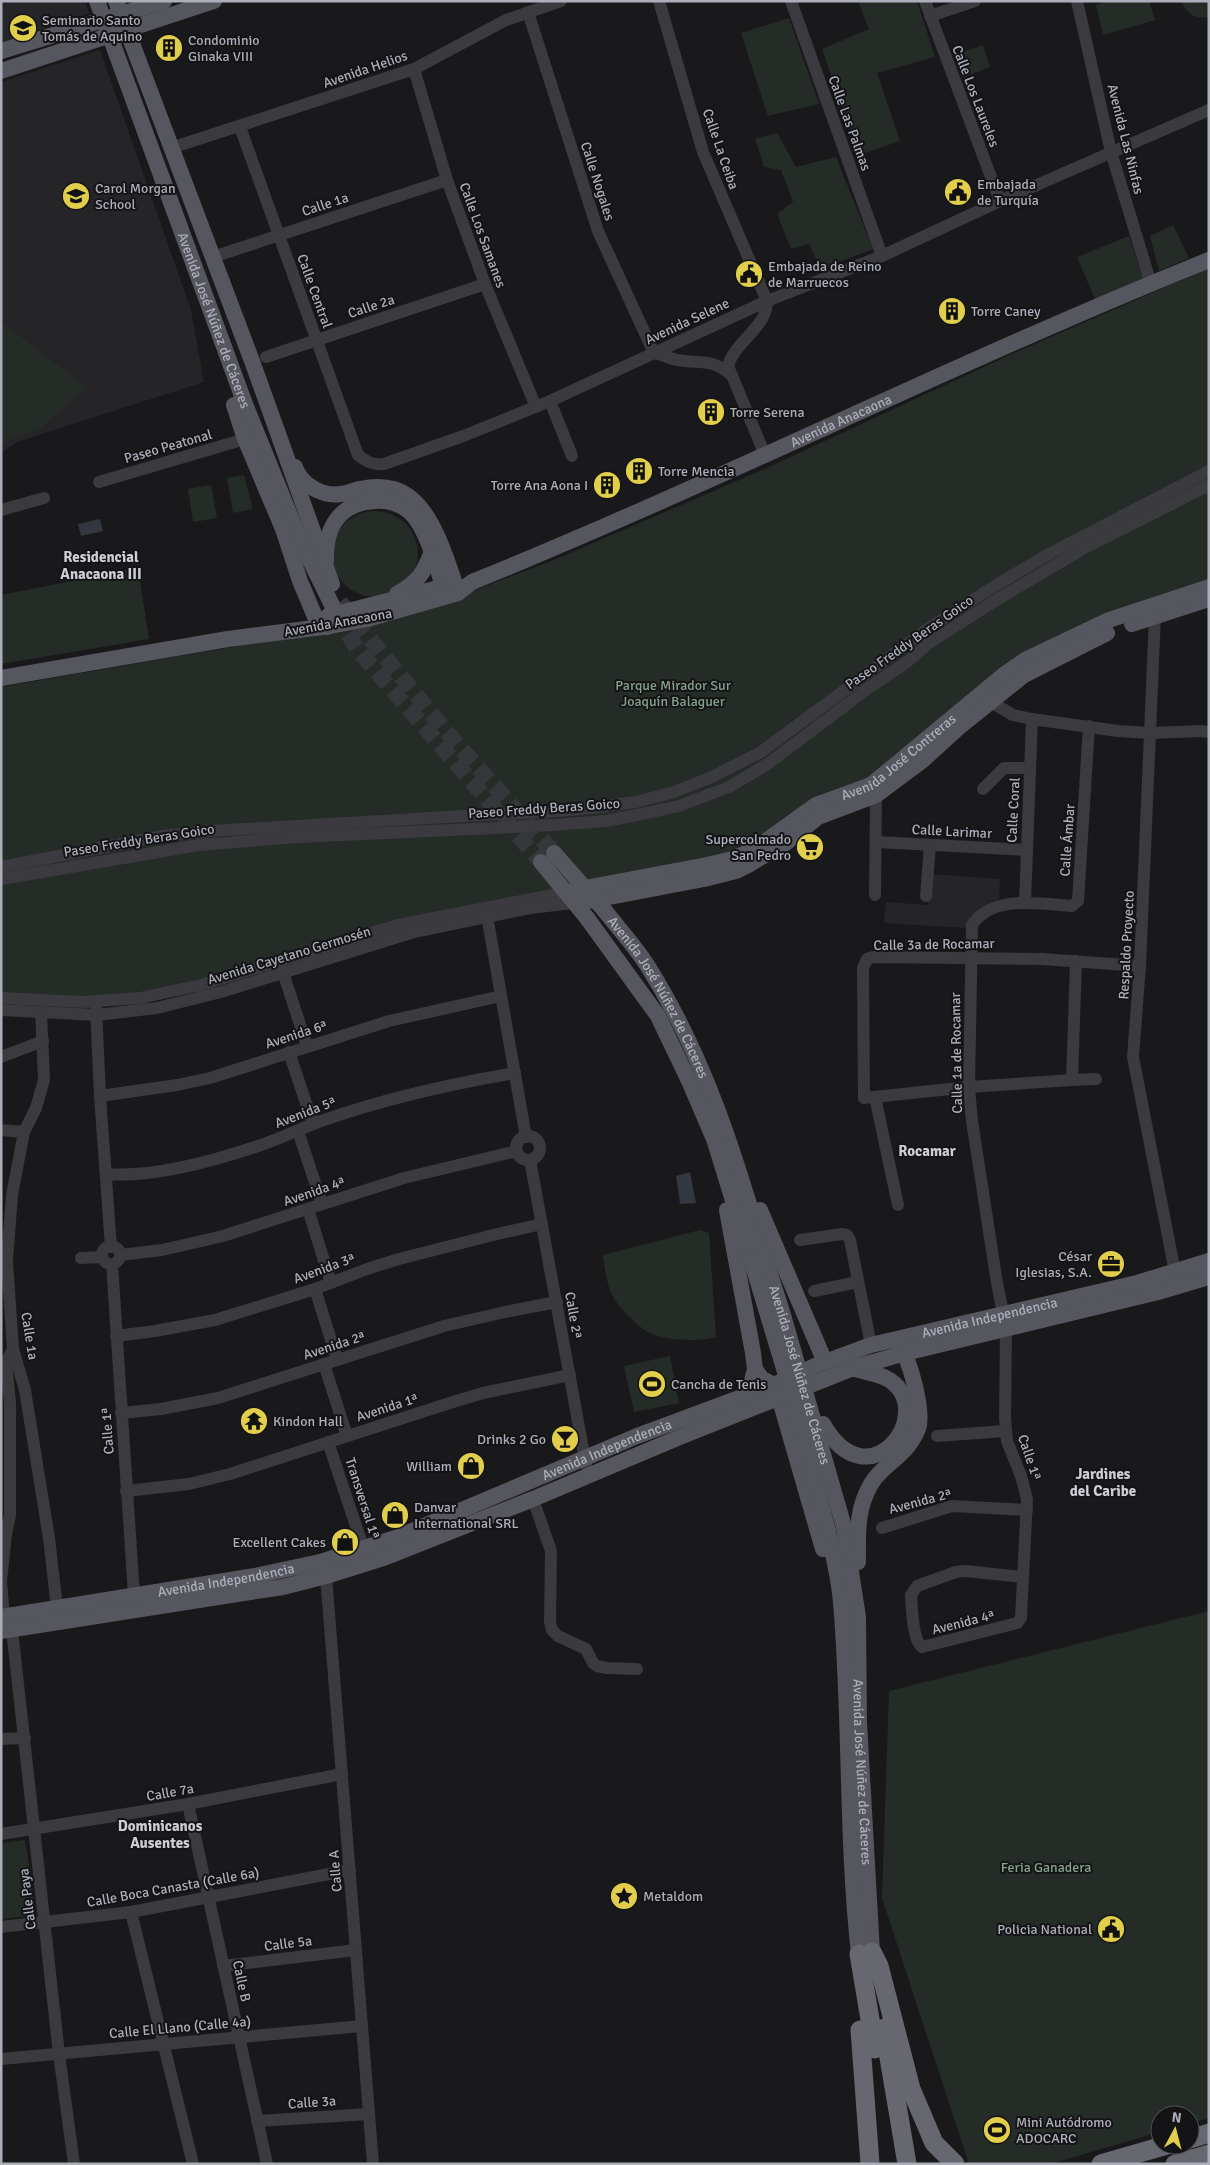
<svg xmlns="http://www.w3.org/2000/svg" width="1210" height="2165" viewBox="0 0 1210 2165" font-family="Signika,sans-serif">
<rect width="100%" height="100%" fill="#19191b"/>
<g fill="#252527">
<path d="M1,1H85L89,13L1,43Z"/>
<path d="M100,50L191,310L204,382L17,442L1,453V82Z"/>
<path d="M931,874L1000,879L999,899L985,905L976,912L965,928L884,923L886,902L928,905Z"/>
</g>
<g fill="#252c27">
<path d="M858,1H917L935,57L877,73L900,141L859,155L822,49L869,29Z"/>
<path d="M1106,1H1149L1155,20L1103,35L1096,5Z"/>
<path d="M1181,1H1209V17C1194,19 1187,14 1181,1Z"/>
<path d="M789,18L819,104L768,116L741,33Z"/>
<path d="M983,45L990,67L962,78L953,55Z"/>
<path d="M777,133L796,167L836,157L873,249L821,269L809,244L791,249L777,214L793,202L781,170L764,167L755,139Z"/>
<path d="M1173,225L1189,258L1159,271L1150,236Z"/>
<path d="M1129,236L1144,281L1095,299L1077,257Z"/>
<path d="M1209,268V582L1142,603L889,766L742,851L120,998L1,996V687L372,623L454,598L549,562L769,467L1014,353Z"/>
<path d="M1,322L87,387L40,428L12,439L1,445Z"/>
<path d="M244,475L253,509L233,513L227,478Z"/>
<path d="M211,485L217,518L193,522L188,489Z"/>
<circle cx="375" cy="554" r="43"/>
<path d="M138,568L149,639L1,664V595Z"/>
<path d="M700,1230L709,1233L716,1337C700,1342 663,1341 648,1332C639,1327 620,1309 615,1300C607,1288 605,1270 603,1255Z"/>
<path d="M670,1356L679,1403L634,1412L624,1366Z"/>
<path d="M1209,1611V2118L1190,2123V2115H1160V2132L1050,2164H969L882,1898L889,1691Z"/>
<path d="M25,1840L36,1915L1,1919V1843Z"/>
</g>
<g fill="#323740">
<path d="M100,519L103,531L81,536L78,524Z"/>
<path d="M690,1172L696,1203L680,1204L676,1176Z"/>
</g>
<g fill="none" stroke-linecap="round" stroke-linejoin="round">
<g stroke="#36373b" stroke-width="16" stroke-dasharray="16 8" stroke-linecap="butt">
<path d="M340,602L444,729L554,853"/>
<path d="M336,613L357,649L541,862"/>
</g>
<g stroke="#3a3a3f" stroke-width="12">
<path d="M659,1L703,152L767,301C767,328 735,341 728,366L765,455"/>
<path d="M791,1L882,256"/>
<path d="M925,1L1000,201"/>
<path d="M1077,1L1111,152L1151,284"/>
<path d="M528,12L598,231L654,353"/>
<path d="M930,16L975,1"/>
<path d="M414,69L447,180L485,284L536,407"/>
<path d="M240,127L358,455C367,462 372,465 384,464L466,435L550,401L767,301L882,256L1000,201L1209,110"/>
<path d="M171,148L414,69L506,20L561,1"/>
<path d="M213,257L447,180"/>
<path d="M654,353C662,355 669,358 677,360C699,364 712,358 730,374"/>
<path d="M266,357L485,284"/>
<path d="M550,401L572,456"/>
<path d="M99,482L245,439"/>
<path d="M1,510L44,498"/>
<path d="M1155,616L1140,966L1133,1057L1175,1272"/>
<path d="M987,696L991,702L1013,715L1032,719L1118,731L1151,733L1200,731L1209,732"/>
<path d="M983,789L1004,768H1030"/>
<path d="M543,812L591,808L636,802L674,792L712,777L761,752L926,630L998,584L1049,554L1209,471"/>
<path d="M553,825L606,821L637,815L679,806L729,787L769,763L867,689L907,662L929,643L998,599L1081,550L1209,485"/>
<path d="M877,842L1026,850"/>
<path d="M1,867L162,836L210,831L481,815"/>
<path d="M1,879L199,845L299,837L494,828"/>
<path d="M875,895L876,795"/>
<path d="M926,896L930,845"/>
<path d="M1025,903L1032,719"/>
<path d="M486,910L526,1137"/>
<path d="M1076,961L1072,1080L969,1087L864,1098L863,968L867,959L873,957L1042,959L1140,966"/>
<path d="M281,966L307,1046"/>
<path d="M1,998L83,1002L140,998L201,985L398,925L572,891"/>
<path d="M96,1007L100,1096L111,1247"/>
<path d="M1,1010L97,1015L157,1008L221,992L414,932L530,908L582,902"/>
<path d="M41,1012L44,1080L36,1108L24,1132L12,1195L7,1261L13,1349L25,1390L49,1538L57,1608"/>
<path d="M289,1052L313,1124"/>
<path d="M1,1057L43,1041"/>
<path d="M1072,1080L1096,1079"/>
<path d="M100,1096L177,1085L210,1078L389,1021L501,996"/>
<path d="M875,1097L898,1205"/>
<path d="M1,1130L24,1132"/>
<path d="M298,1131L322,1204"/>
<circle cx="528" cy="1148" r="12"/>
<path d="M530,1160L586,1465"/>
<path d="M106,1174C152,1178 217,1160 261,1145C283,1138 303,1127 324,1120C387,1098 450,1084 515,1073"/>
<path d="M308,1209L331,1283"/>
<path d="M800,1240L842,1234L847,1235L850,1240L871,1345"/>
<circle cx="111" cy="1255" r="9"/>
<path d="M120,1255L162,1250L223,1236L404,1178L517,1151"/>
<path d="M81,1258L102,1257"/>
<path d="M112,1264L134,1595"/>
<path d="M315,1289L337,1359"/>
<path d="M814,1291L858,1282"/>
<path d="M116,1336L155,1331L215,1320L315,1289L367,1269L399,1259L497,1234L542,1224"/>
<path d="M13,1349L8,1359L7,1372L10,1403V1515L6,1535L1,1581L4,1616L12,1630L59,2054L74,2164"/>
<path d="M324,1364L347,1436"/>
<path d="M121,1413L161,1409L218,1398L444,1326L505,1312L557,1302"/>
<path d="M937,1436L1005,1431"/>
<path d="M328,1442L366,1556"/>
<path d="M126,1491L189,1484L230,1474L453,1402L483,1393L570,1375"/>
<path d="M533,1499L551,1551L550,1622L552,1630L558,1636L586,1649L593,1663L597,1666L607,1668L637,1669"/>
<path d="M882,1528L952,1506L1027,1510"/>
<path d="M326,1576L373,2164"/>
<path d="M1023,1577L965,1571L956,1572L917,1586L911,1595C912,1608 912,1639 922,1647L926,1646L1017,1623L1021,1618L1027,1499L1021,1476L1007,1441L1005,1419L1006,1328L997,1283L972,1121L969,1087L972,925C992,894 1041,904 1072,906L1078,901L1089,726"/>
<path d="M1,1739L25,1738"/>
<path d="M188,1804L267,2164"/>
<path d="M1,1834L188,1804L342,1774"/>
<path d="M131,1912L193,2164"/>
<path d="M1,1927L131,1912L350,1870"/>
<path d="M223,1966L356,1950"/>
<path d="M1,2059L362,2026"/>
<path d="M257,2121L369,2114"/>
</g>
<g stroke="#56565e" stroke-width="16">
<path id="s1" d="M97,1L245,404L300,540L333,607"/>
<path d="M116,1L252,361L332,584"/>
<path d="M1,51L164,1"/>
<path d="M1,71L214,1"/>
<path d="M234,405L245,439L283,529L300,581L316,619L327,627"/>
<path d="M295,467C301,485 323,497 341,494C348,493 354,490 360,489C375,486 394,486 408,496C434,514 448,563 458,593"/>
<path d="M326,561C325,527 340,503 375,501C388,500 400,504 410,512C427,527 439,574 446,596"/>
<path d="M397,594C419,581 424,573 432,551"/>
<path d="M364,607L446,586"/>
<path id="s2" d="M367,619L458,593L472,582C721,481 960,360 1209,260"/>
<path d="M1132,624L1209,599"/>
<path d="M1,678L228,639L330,626"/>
<path id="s3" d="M574,890L707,865L733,859L755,849L816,805L871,785L1005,674L1025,660L1109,620L1209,587"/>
<path d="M583,902L704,879L736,871L748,865L787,842L818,817L876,795L923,760L958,728L1024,675L1107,633"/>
<path id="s4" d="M605,911C619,929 635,946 647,965C704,1055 735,1154 764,1255"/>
<path d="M587,918L658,1016L690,1083L714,1139L751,1259"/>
<path d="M727,1210L753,1353L755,1369L752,1381"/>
<path d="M760,1210L825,1362"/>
<path d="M755,1369L762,1379L774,1385L779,1397L823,1549"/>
<path d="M823,1424C868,1504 937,1415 891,1381C880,1373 867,1373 855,1369"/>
<path id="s5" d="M844,1527L858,1617L859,1723L872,1952"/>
<path d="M828,1531C833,1554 839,1578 841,1602C851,1719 846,1837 859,1954"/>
<path d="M858,1562C858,1533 856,1510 871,1484C880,1468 897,1460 908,1446C912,1441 918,1431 919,1425C922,1405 910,1360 899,1344"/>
<path id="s6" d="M1,1617L255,1576L320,1562L398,1537L637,1436L774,1385L817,1365L871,1345L1137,1283L1209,1261"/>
<path d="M1,1631L283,1587L326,1576L386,1557L533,1499L680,1437L853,1368L905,1353L1158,1292L1209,1277"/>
</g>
<g stroke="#676770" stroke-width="19">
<path d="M872,1952L879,1966L911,2089L934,2143L955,2164"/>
<path d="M859,1954L875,2049"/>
<path d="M884,2028L907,2164"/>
<path d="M860,2030L870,2164"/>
<path d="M1190,2139L1209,2133"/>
<path d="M1101,2164L1167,2145"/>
<path d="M1175,2164L1209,2154"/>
</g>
<g stroke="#3a3a3f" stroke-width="12">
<path d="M481,815L543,812"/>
<path d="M494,828L553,825"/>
</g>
<g stroke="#56565e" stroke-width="16">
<path d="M328,616L364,607"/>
<path d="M330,626L367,619"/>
<path d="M554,853L605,911"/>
<path d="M541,862L587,918"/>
<path id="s7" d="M764,1255L783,1315L844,1527"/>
<path d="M751,1259L795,1405L828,1531"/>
</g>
</g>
<defs>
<symbol id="university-disc" viewBox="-11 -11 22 22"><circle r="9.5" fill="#e1ce4a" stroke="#141416"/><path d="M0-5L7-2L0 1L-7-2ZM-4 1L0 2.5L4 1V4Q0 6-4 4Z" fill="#111"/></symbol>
<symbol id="building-disc" viewBox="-11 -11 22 22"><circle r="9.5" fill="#e1ce4a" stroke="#141416"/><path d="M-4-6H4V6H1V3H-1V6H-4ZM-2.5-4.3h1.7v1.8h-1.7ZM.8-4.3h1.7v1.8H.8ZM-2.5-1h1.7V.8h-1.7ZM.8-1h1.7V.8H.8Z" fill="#111"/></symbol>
<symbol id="civic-disc" viewBox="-11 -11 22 22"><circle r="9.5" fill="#e1ce4a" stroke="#141416"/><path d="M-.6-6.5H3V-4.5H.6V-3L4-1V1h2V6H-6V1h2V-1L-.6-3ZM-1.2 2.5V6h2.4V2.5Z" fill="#111"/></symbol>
<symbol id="school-disc" viewBox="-11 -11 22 22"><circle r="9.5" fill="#e1ce4a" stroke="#141416"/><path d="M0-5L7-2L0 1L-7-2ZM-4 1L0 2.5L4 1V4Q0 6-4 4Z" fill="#111"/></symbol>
<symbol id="supermarket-disc" viewBox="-11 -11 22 22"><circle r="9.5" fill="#e1ce4a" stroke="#141416"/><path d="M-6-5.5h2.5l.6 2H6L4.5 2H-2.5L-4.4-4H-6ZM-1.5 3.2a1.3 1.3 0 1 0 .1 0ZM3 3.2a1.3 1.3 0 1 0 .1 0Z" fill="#111"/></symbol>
<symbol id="office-disc" viewBox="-11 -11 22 22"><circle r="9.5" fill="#e1ce4a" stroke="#141416"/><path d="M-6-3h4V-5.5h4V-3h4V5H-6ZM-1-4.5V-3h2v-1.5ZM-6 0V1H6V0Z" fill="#111"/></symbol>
<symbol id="stadium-disc" viewBox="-11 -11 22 22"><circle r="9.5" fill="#e1ce4a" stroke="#141416"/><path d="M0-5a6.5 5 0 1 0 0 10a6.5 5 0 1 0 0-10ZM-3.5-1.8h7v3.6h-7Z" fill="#111"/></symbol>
<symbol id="temple-disc" viewBox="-11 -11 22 22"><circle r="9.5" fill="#e1ce4a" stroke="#141416"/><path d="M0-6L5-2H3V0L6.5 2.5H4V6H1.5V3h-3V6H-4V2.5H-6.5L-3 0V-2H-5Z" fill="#111"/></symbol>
<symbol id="bar-disc" viewBox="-11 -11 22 22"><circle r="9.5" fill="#e1ce4a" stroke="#141416"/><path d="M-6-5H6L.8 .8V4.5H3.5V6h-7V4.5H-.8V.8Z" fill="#111"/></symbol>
<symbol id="shop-disc" viewBox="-11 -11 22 22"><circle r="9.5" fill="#e1ce4a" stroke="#141416"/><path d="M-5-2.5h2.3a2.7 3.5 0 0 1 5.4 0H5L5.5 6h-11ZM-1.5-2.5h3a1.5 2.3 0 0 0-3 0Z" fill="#111"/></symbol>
<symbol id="sight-disc" viewBox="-11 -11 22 22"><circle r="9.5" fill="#e1ce4a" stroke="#141416"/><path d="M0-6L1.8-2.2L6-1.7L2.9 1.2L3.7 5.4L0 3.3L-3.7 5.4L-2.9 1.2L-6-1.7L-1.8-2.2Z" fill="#111"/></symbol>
</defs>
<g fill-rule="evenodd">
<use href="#university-disc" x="7" y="12" width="32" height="32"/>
<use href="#building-disc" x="153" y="32" width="32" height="32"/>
<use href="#civic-disc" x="942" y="176" width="32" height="32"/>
<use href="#school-disc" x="60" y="180" width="32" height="32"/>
<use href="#civic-disc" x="733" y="258" width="32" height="32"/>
<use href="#building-disc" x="936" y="295" width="32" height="32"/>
<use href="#building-disc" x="695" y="396" width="32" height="32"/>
<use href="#building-disc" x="623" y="455" width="32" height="32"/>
<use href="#building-disc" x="591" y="469" width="32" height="32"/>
<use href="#supermarket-disc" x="794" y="831" width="32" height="32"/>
<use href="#office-disc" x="1095" y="1248" width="32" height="32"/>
<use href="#stadium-disc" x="636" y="1368" width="32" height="32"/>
<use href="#temple-disc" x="238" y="1405" width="32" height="32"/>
<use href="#bar-disc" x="549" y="1423" width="32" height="32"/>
<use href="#shop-disc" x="455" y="1450" width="32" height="32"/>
<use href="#shop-disc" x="379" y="1499" width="32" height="32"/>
<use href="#shop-disc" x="329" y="1526" width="32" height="32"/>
<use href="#sight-disc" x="608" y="1880" width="32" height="32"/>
<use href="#civic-disc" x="1095" y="1913" width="32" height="32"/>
<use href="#stadium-disc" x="981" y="2114" width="32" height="32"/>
</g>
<g text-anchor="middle" stroke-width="4" stroke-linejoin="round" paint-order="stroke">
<g font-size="14" fill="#acaeb9" stroke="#141416" text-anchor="start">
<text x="42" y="25">Seminario Santo<tspan x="42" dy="16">Tomás de Aquino</tspan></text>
<text x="188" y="45">Condominio<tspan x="188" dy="16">Ginaka VIII</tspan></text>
<text x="977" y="189">Embajada<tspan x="977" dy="16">de Turquía</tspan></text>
<text x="95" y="193">Carol Morgan<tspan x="95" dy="16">School</tspan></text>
<text x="768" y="271">Embajada de Reino<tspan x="768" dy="16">de Marruecos</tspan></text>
<text x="971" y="316">Torre Caney</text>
<text x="730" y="417">Torre Serena</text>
<text x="658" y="476">Torre Mencia</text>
<text x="588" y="490" text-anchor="end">Torre Ana Aona I</text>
<text x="791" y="844" text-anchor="end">Supercolmado<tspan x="791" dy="16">San Pedro</tspan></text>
<text x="1092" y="1261" text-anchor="end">César<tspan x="1092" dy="16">Iglesias, S.A.</tspan></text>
<text x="671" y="1389">Cancha de Tenis</text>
<text x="273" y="1426">Kindon Hall</text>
<text x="546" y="1444" text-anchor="end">Drinks 2 Go</text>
<text x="452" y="1471" text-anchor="end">William</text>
<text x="414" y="1512">Danvar<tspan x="414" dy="16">International SRL</tspan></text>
<text x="326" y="1547" text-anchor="end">Excellent Cakes</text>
<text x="643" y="1901">Metaldom</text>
<text x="1092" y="1934" text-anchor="end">Policia National</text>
<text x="1016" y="2127">Mini Autódromo<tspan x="1016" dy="16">ADOCARC</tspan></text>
</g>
<g font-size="14" fill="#acaeb9" stroke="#141416">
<text transform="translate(365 69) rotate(-19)" y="5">Avenida Helios</text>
<text transform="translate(976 96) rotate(69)" y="5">Calle Los Laureles</text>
<text transform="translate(850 123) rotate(70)" y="5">Calle Las Palmas</text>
<text transform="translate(1126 139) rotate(76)" y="5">Avenida Las Ninfas</text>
<text transform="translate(721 149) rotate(71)" y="5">Calle La Ceiba</text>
<text transform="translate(598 181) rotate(72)" y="5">Calle Nogales</text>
<text transform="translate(325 204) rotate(-18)" y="5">Calle 1a</text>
<text transform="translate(483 235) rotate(70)" y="5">Calle Los Samanes</text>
<text transform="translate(315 291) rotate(70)" y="5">Calle Central</text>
<text transform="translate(371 306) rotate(-18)" y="5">Calle 2a</text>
<text dy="5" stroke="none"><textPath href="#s1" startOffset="340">Avenida José Núñez de Cáceres</textPath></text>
<text transform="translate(687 321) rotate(-25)" y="5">Avenida Selene</text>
<text dy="5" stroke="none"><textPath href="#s2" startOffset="515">Avenida Anacaona</textPath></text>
<text transform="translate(168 446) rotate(-16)" y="5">Paseo Peatonal</text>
<text transform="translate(338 622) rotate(-10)" y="5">Avenida Anacaona</text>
<text transform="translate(909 642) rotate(-35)" y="5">Paseo Freddy Beras Goico</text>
<text dy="5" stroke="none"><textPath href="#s3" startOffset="358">Avenida José Contreras</textPath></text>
<text transform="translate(544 808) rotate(-4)" y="5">Paseo Freddy Beras Goico</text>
<text transform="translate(1013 810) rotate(-87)" y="5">Calle Coral</text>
<text transform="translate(952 831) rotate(3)" y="5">Calle Larimar</text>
<text transform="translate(139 840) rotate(-9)" y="5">Paseo Freddy Beras Goico</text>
<text transform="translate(1067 840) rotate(-86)" y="5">Calle Ámbar</text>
<text transform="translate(934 944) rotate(-1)" y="5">Calle 3a de Rocamar</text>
<text transform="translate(1126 945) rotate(-87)" y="5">Respaldo Proyecto</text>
<text transform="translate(289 955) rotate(-17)" y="5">Avenida Cayetano Germosén</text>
<text dy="5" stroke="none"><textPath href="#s4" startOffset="102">Avenida José Núñez de Cáceres</textPath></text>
<text transform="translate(296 1034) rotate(-18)" y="5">Avenida 6ª</text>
<text transform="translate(956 1053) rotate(-91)" y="5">Calle 1a de Rocamar</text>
<text transform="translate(305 1112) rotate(-21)" y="5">Avenida 5ª</text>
<text transform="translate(314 1191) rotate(-19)" y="5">Avenida 4ª</text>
<text transform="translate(324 1268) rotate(-20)" y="5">Avenida 3ª</text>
<text transform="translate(574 1315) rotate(80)" y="5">Calle 2ª</text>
<text dy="5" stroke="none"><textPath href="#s6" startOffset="1038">Avenida Independencia</textPath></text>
<text transform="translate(30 1336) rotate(81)" y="5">Calle 1a</text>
<text transform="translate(334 1345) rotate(-18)" y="5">Avenida 2ª</text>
<text dy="5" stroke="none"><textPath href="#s7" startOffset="125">Avenida José Núñez de Cáceres</textPath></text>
<text transform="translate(387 1407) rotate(-18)" y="5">Avenida 1ª</text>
<text transform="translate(107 1431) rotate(-94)" y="5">Calle 1ª</text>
<text dy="5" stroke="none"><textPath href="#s6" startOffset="632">Avenida Independencia</textPath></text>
<text transform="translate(1030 1457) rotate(71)" y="5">Calle 1ª</text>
<text transform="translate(363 1498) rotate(72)" y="5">Transversal 1ª</text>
<text transform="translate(920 1501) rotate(-15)" y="5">Avenida 2ª</text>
<text dy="5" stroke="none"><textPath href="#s6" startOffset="228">Avenida Independencia</textPath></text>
<text transform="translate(963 1622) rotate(-14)" y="5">Avenida 4ª</text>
<text dy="5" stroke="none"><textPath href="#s5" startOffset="246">Avenida José Núñez de Cáceres</textPath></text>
<text transform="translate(170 1792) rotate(-10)" y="5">Calle 7a</text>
<text transform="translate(335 1871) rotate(-95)" y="5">Calle A</text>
<text transform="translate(173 1887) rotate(-10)" y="5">Calle Boca Canasta (Calle 6a)</text>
<text transform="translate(27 1899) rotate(-97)" y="5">Calle Paya</text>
<text transform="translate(288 1943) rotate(-7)" y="5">Calle 5a</text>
<text transform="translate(242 1981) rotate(78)" y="5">Calle B</text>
<text transform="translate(180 2027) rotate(-5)" y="5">Calle El Llano (Calle 4a)</text>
<text transform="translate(312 2102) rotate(-4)" y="5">Calle 3a</text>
</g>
<g font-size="14" fill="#85a28d" stroke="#141416">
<text x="673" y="690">Parque Mirador Sur<tspan x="673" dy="16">Joaquín Balaguer</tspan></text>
<text x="1046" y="1872">Feria Ganadera</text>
</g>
<g font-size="15" font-weight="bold" fill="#cdcdd5" stroke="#141416">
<text x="101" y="562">Residencial<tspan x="101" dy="17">Anacaona III</tspan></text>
<text x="927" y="1156">Rocamar</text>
<text x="1103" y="1479">Jardines<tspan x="1103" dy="17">del Caribe</tspan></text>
<text x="160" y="1831">Dominicanos<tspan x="160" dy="17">Ausentes</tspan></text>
</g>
</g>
<rect width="1210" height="2165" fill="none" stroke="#acaeb9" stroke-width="5"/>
<g transform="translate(1175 2130) rotate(7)"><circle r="24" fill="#141416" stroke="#515257"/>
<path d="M0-4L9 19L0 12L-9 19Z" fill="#e1ce4a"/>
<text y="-8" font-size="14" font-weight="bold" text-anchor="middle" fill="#acaeb9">N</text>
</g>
</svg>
